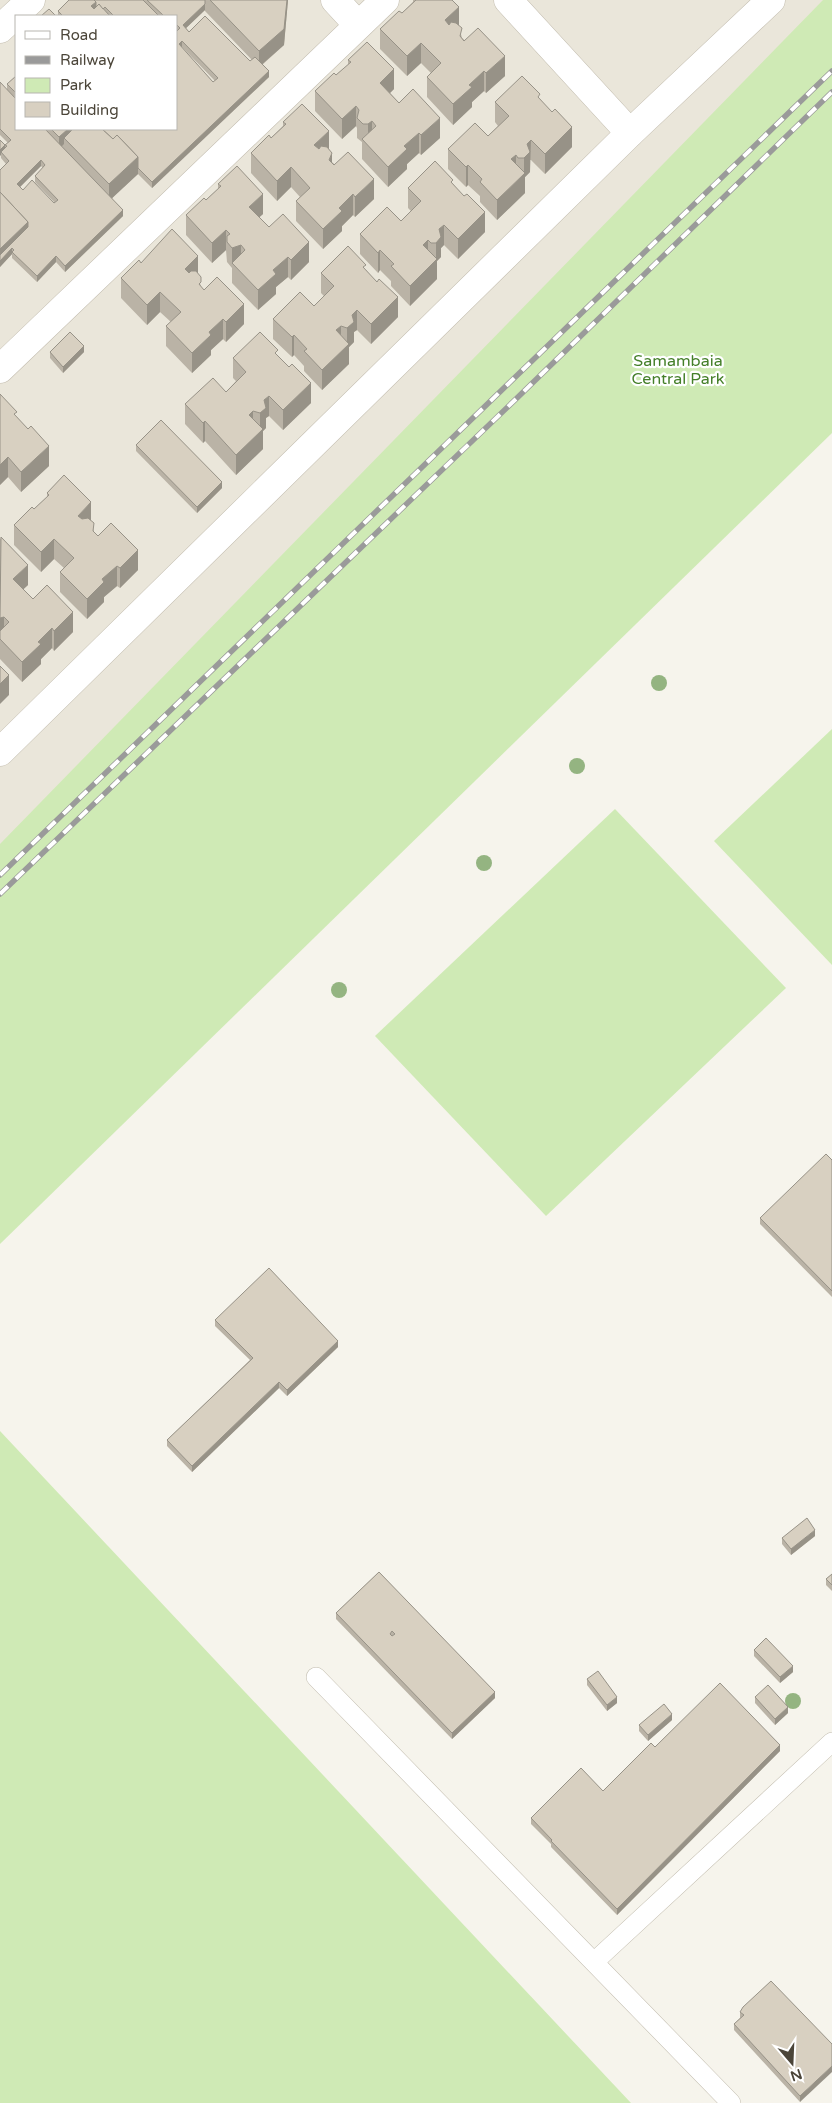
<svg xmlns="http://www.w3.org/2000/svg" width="832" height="2103" viewBox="0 0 832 2103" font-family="'Varela Round',sans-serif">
<rect width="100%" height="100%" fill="#f6f4ec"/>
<path fill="#eae6da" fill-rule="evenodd" d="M0,0H832L0,1036ZM16,16H176V129H16Z"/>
<g fill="#cfeab5">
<path d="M823,0H832V433L0,1244V844Z"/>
<path d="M832,729V965L714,841Z"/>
<path d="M615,809L786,988L546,1216L375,1036Z"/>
<path d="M0,1431L631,2103H0Z"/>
</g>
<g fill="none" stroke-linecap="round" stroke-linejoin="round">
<defs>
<g id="service">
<path d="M316,1677L731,2103"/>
<path d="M594,1962L832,1742"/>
</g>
<g id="minor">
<path d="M335,0L358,25"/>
<path d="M508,0L630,133"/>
<path d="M0,29L31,0"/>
<path d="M0,369L385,0"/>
<path d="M0,752L630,133L771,0"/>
</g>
</defs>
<use href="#service" stroke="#c2bcae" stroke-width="20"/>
<use href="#minor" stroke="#c2bcae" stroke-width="29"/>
<use href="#service" stroke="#fff" stroke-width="19"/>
<use href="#minor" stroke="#fff" stroke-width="28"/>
<defs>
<g id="rail">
<path d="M0,875L832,71"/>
<path d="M0,894L517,398L832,92"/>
</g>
</defs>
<use href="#rail" stroke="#9a9a9a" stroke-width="5.5"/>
<use href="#rail" stroke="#fff" stroke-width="4" stroke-dasharray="11" stroke-linecap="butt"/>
</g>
<g fill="#94b481">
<circle cx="659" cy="683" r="8"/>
<circle cx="577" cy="766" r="8"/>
<circle cx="484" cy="863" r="8"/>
<circle cx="339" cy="990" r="8"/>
<circle cx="793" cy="1701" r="8"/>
</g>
<g fill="#bab3a6" fill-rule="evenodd">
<path d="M69,0H288L284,45L262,65L269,77L152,188L138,174L112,198L123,216L65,272L56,262L37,282L12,258V254L0,267V170L6,164L1,158L0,140L5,145L8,143L0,135V82L7,90V84L16,76V129H176V16H58V11ZM205,10V11L252,60L250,61L189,32L186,28ZM182,47L215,81L213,82L182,48ZM41,166L43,168L35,176V182L55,203L23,190L20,187Z"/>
<path d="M413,0H452L462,38L505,76L486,93L484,91L472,102V107L453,125L427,97V77L431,73L421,63L407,76L380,49V29L402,13L413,2Z"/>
<path d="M348,60L394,89L390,93L399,103L440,138L421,155L419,153L407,164V169L388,187L362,159V142L357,138V128L356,126L342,139L315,111V91L336,75L348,65Z"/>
<path d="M540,99L572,147L545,174L531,160H530V172L525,177V193L497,220L480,202V196L468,185L466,187L448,169V149L488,136L498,126L495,122V102Z"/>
<path d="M283,122L329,149L332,162L374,199L355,217L353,215L342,226V231L323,249L296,221V201L300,197L291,187L277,201L251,173V153L271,138L283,126Z"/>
<path d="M218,184L263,214L259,217L269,227L309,262L291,280L288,277L276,287V294L258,310L232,283V268L227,262L226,250L212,263L186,235V215L206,200L218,189Z"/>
<path d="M453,184L485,232L458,259L444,245L441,248V257L437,261V279L410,306L391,286V281L380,270L378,273L360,254V234L401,221L411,211L408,208V188Z"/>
<path d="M141,263L198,274L201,287L244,324L226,342L223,339L211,350V355L192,373L166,346V326L171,322L160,312L147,325L121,298V278Z"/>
<path d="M366,270L398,317L371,344L357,330L354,332V342L349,347V364L322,390L304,371V366L294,355L292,357L273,339V319L314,306L324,296L321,293V273Z"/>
<path d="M50,352H84L63,373L50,358Z"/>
<path d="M278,356L311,403L283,430L269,416L266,418V428L263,431V449L236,475L205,441L203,443L185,424V404L226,392L236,381L233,378V358Z"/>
<path d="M17,417L49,466L21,492L8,477L0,485Z"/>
<path d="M136,445L222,488L197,513L136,451Z"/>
<path d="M47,493L91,521L94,532L98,536L138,570L120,588L117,586L104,597V602L87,619L60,592V572L64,568L54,559L41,572L14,545V525L34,509L47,497Z"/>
<path d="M0,538L28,585L23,589L33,599L73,632L54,651L52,648L41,659V664L22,682L0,659Z"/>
<path d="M832,1160V1297L760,1224V1218Z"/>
<path d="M215,1320L338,1347L287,1396L279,1388L192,1472L167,1446V1440L250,1360L215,1326Z"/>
<path d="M815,1536L791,1555L782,1544V1538Z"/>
<path d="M379,1572L495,1698L452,1739L336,1619V1613Z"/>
<path d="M832,1574V1591L826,1585V1579Z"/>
<path d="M754,1650L793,1672L780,1683L754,1656Z"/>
<path d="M587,1679L617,1703L607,1711L587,1685Z"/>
<path d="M755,1697L788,1713L775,1725L755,1703Z"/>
<path d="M672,1720L648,1741L639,1731V1725Z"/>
<path d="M655,1747L780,1751L617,1915L551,1847V1844L531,1824V1818L603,1791Z"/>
<path d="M740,2012L832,2044L800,2102L734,2030V2024L740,2018Z"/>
</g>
<g fill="#979287">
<path d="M287,0H288L284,45L259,67V51Z"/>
<path d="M96,2V13L91,6Z"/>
<path d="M205,4V10L183,31V25Z"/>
<path d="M459,7V27L445,40V20Z"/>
<path d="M182,41V47L179,50V44Z"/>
<path d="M421,43V63L407,76V56Z"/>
<path d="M505,56V76L486,93V73Z"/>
<path d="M394,69V89L380,103V83Z"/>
<path d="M269,71V77L152,188V182Z"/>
<path d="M484,71V91L472,102V107L453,125V104L469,85Z"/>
<path d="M356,106V126L342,139V119Z"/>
<path d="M440,118V138L421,155V135Z"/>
<path d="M372,121V141L368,144V124Z"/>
<path d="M572,127V147L545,174V154Z"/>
<path d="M68,129H80L64,138V144L59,149V137Z"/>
<path d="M329,131V151L314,165V145Z"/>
<path d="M419,133V153L407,164V169L388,187V167L404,146Z"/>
<path d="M531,140L530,172L525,177V193L497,220V200L524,174V158L527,144Z"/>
<path d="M5,145V151L1,152V155L0,156V150Z"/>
<path d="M332,153V173L329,160Z"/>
<path d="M516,155V175L511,159Z"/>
<path d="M138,157V174L109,201V184Z"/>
<path d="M41,160V166L17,190V184Z"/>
<path d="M468,165V185L466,187V167Z"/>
<path d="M291,167V187L277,201V181Z"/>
<path d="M374,179V199L355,217V197Z"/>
<path d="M263,194V214L249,227V207Z"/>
<path d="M353,194V215L342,226V231L323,249V229L339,208Z"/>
<path d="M123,210V216L65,272V266Z"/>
<path d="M485,212V232L458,259V239Z"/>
<path d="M28,222V233L12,249V254L0,267V249Z"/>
<path d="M444,225V245L441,248V257L437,261V279L410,306V286L436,260V243L439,229Z"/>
<path d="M226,230V250L212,263V243Z"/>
<path d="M428,240V260L423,245Z"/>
<path d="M309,242V262L291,280V260Z"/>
<path d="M241,245V265L232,263V248Z"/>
<path d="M380,250V270L378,273V253Z"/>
<path d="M56,256V262L37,282V276Z"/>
<path d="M198,256V276L185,289V269Z"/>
<path d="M288,257V277L276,287V294L258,310V290L273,270Z"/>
<path d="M160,292V312L147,325V305Z"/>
<path d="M398,297V317L371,344V324Z"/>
<path d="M244,304V324L226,342V322Z"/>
<path d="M357,310V330L354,332V342L349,347V364L322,390V370L347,346V328L352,315Z"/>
<path d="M223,319V339L211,350V355L192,373V353L209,332Z"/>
<path d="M341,326V346L336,330Z"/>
<path d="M294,335V355L292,357V337Z"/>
<path d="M84,346V352L63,373V367Z"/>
<path d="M311,383V403L283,430V410Z"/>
<path d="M269,396V416L266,418V428L263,431V449L236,475V455L260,431V413L264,400Z"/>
<path d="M253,411V431L249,415Z"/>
<path d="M205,421V441L203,443V423Z"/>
<path d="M49,446V466L21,492V472Z"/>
<path d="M8,457V477L0,485V465Z"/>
<path d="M222,482V488L197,513V507Z"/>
<path d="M91,502V522L78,536V516Z"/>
<path d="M54,539V559L41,572V552Z"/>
<path d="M138,550V570L120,588V568Z"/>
<path d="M28,565V585L13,599V579Z"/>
<path d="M117,566V586L104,597V602L87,619V599L102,579Z"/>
<path d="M73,612V632L54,651V631Z"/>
<path d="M4,617V637L0,638V618Z"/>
<path d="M52,628V648L41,659V664L22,682V662L38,642Z"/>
<path d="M9,675V695L0,704V684Z"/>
<path d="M338,1341V1347L287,1396V1390Z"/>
<path d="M279,1382V1388L192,1472V1466Z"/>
<path d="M815,1530V1536L791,1555V1549Z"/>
<path d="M793,1666V1672L780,1683V1677Z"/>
<path d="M495,1692V1698L452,1739V1733Z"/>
<path d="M617,1697V1703L607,1711V1705Z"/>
<path d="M788,1707V1713L775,1725V1719Z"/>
<path d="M672,1714V1720L648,1741V1735Z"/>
<path d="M780,1745V1751L617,1915V1909Z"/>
<path d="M832,2066V2072L800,2102V2096Z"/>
</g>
<g fill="#d8d0c1" stroke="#979287" fill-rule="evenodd">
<path d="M69,0H94L96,2L91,6L94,9L99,4L110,16H63L58,11Z"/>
<path d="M94,0H143L159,16H114L105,7L103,9L99,4L96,7V2Z"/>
<path d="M147,0H205V4L183,25L189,32L205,16L250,61L255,57L269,71L152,182L138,168V157L117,135L113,139L102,129H176V32L180,28L176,24V16H164ZM182,41L218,78L213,82L179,44Z"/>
<path d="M210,0H287L284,29L259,51Z"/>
<path d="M416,0H452L459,7L445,20L449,25L451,22L456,23L462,28L460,36L464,41L478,28L505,56L486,73L484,71L469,85L472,87L453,104L427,77L441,63L421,43L407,56L380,29L399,11L402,13Z"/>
<path d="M49,9L56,16H41Z"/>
<path d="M367,42L394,69L380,83L399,103L413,89L440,118L421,135L419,133L404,146L407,149L388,167L362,139L376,126L372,121L368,124H363L357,118L359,110L356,106L342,119L315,91L334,73L336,75L351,62L348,60Z"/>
<path d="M16,76V93L7,84Z"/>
<path d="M522,76L540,94L538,97L552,112L555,109L572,127L545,154L531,140L527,144L530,152L524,158H518L516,155L511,159L525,173L497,200L480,182L482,179L468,165L466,167L448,149L475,123L488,136L509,116L495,102Z"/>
<path d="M0,82L16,99V129H45L123,210L65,266L56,256L37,276L12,252L14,250L12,248L0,261V255L28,227V222L0,192V170L9,161L1,152L7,146L5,145L11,140L0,129ZM41,160L45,165L35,176L58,200L54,203L32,180L23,190L17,184Z"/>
<path d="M302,104L329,131L314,145L319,149L321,146L327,147L332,153L329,160L334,165L348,152L374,179L355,197L353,194L339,208L342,211L323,229L296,201L310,188L291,167L277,181L251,153L269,135L271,138L286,124L283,122Z"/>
<path d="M51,129H68L59,137Z"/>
<path d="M73,129H102L113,139L117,135L138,157L109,184L64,138Z"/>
<path d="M0,140L5,145L0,150Z"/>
<path d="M435,161L453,180L451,182L464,196L467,194L485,212L458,239L444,225L439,229L441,237L436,243H431L428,240L423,245L437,259L410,286L391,266L394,264L380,250L378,253L360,234L387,207L401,221L421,201L408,188Z"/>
<path d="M237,166L263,194L249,207L269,227L283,214L309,242L291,260L288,257L273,270L276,274L258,290L232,263L245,250L241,245L232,248L227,242V236L230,234L226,230L212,243L186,215L204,198L206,200L221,186L218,184Z"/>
<path d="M0,192L28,222L0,249Z"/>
<path d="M172,229L198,256L185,269L189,273L191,271H196L201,277V282L199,284L204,290L217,277L244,304L226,322L223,319L209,332L211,335L192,353L166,326L181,312L160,292L147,305L121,278L139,260L141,263Z"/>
<path d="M348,246L366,265L363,267L377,282L379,279L398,297L371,324L357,310L352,315L354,322L347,328L341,326L336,330L349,344L322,370L304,351L307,349L294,335L292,337L273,319L300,292L314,306L334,286L321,273Z"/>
<path d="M70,332L84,346L63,367L50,352Z"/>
<path d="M260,332L278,350L275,353L289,367L292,364L311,383L283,410L269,396L264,400L266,408L260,413L253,411L249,415L263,429L236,455L205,421L203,423L185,404L213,378L226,392L246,372L233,358Z"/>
<path d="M0,394L17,412L14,414L28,429L31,426L49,446L21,472L8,457L0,465Z"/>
<path d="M161,420L222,482L197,507L136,445Z"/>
<path d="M64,475L91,502L78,516L82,519L88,518L94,523L93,531L98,536L111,523L138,550L120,568L117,566L102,579L104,582L87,599L60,572L74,558L54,539L41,552L14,525L32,507L34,509L49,495L47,493Z"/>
<path d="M1,537L28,565L13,579L33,599L47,585L73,612L54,631L52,628L38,642L41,644L22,662L0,639V631L9,622L4,617L0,618Z"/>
<path d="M0,666L9,675L0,684Z"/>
<path d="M826,1154L832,1160V1291L760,1218Z"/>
<path d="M269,1268L338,1341L287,1390L279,1382L192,1466L167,1440L253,1358L215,1320Z"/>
<path d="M807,1518L815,1530L791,1549L782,1538Z"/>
<path d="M379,1572L495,1692L452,1733L336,1613ZM392,1631L395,1634L392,1636L390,1634Z"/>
<path d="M832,1574V1585L826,1579Z"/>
<path d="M766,1638L793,1666L780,1677L754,1650Z"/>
<path d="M598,1671L617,1697L607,1705L587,1679Z"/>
<path d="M720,1683L780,1745L617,1909L551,1841L552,1840L531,1818L581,1768L603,1791L651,1743L655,1747Z"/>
<path d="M768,1685L788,1707L775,1719L755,1697Z"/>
<path d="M664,1704L672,1714L648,1735L639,1725Z"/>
<path d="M771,1981L832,2044V2066L800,2096L734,2024L744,2015L740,2012L743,2007Z"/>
</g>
<g text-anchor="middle" stroke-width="4.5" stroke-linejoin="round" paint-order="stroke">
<g font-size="16" fill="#447f29" stroke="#fff">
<text x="678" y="366">Samambaia<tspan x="678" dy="18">Central Park</tspan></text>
</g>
</g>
<rect x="15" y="15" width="162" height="115" fill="#ffffff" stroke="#b7b5b0"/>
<rect x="25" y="31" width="25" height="8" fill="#ffffff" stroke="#b7b5b0"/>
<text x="60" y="40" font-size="15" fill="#4b4539">Road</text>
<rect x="25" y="56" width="25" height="8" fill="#9a9a9a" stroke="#b7b5b0"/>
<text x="60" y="65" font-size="15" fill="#4b4539">Railway</text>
<rect x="25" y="78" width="25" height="15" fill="#cfeab5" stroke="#b7b5b0"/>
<text x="60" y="90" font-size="15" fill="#4b4539">Park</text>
<rect x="25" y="102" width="25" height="15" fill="#d8d0c1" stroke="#b7b5b0"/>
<text x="60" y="115" font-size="15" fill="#4b4539">Building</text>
<g transform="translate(792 2063) rotate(161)" stroke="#ffffff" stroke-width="4" paint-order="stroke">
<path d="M0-4L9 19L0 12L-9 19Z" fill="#4b4539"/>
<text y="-8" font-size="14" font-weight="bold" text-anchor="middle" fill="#4b4539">N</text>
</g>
</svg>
